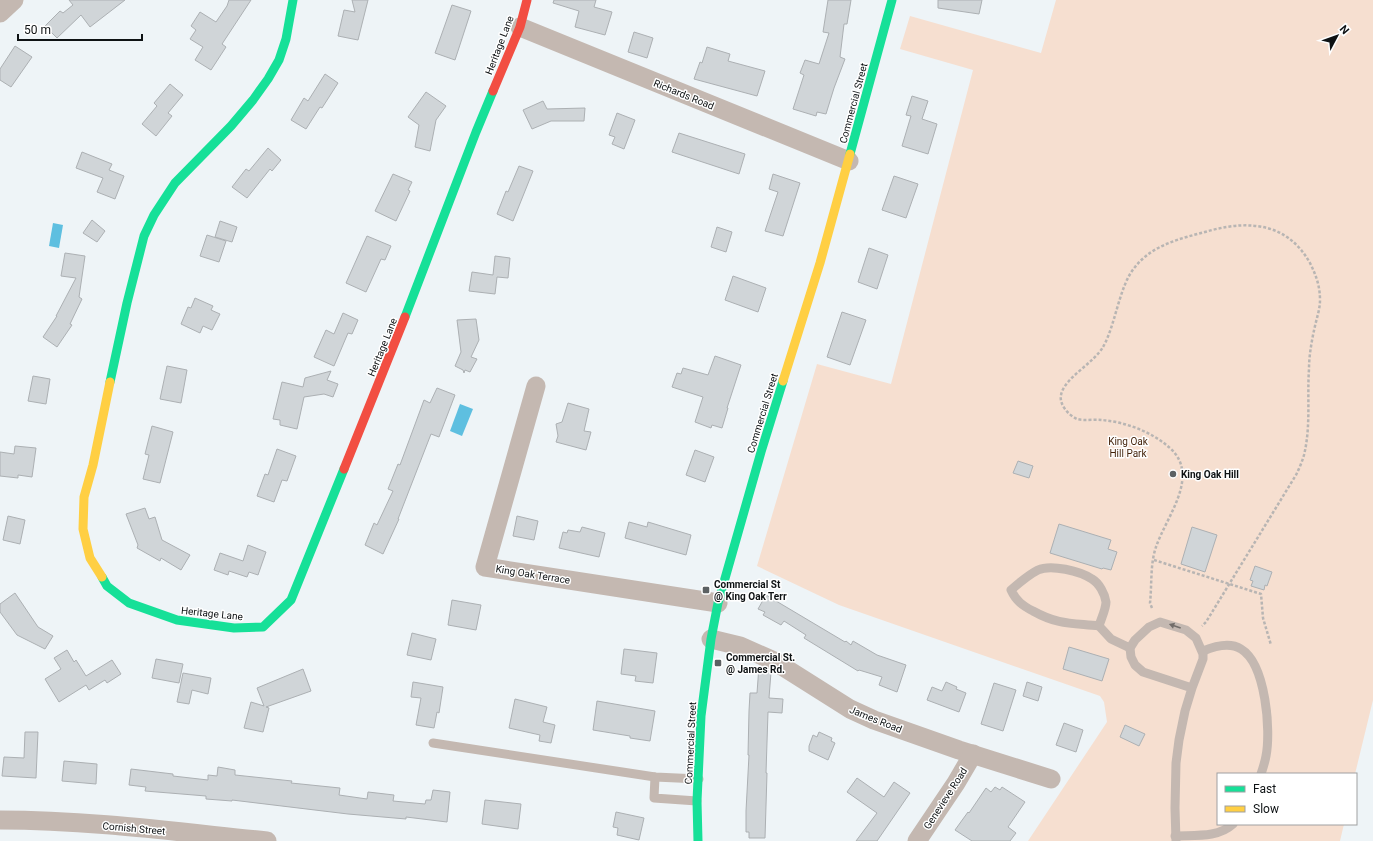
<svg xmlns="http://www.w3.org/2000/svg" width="1373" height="841" viewBox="0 0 1373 841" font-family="Roboto,sans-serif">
<rect width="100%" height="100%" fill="#eef4f7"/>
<path fill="#f6dfd0" d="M1056,0H1373V700L1355,774H1218V824H1344L1340,841H1028L1107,722L1104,702L1100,696L839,605L757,566L817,364L891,384L973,70L900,49L910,16L1041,53Z"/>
<g fill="#5ebfe0">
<path d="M53,223L63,225L59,248L49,246Z"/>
<path d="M460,404L473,409L462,436L450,431Z"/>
</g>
<g fill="#d0d5d8" stroke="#acb0b3">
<path d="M69,0H125L90,27L81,15L57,38L45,26L60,11L63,13L73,5Z"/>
<path d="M229,0H251L222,44L226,47L211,70L195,60L203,47L190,39L196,30L191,26L200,12L216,22L227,6Z"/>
<path d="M352,0H368L358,40L338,36L344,10L355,12Z"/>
<path d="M554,0H596L594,7L612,12L605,35L575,27L579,11L553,3Z"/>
<path d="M828,0H851L847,24H844L840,57L845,59L834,88L826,114L817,112L816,116L793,109L804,75L800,73L805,60L819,64L829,33L823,32Z"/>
<path d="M938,0H982L979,14L938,8Z"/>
<path d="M452,5L471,11L455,60L435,53Z"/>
<path d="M634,32L653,38L647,58L628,52Z"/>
<path d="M15,46L32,57L11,87L0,80V69Z"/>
<path d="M707,47L730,54L728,61L765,71L757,96L694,79L700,62L702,63Z"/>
<path d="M325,74L338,83L322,108L320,107L306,129L291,120L304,98L308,101Z"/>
<path d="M170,84L183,95L168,113L172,116L156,136L142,124L157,106L154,103Z"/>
<path d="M426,92L446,106L436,120L430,151L415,147L419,125L408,117Z"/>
<path d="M912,96L928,101L922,119L937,124L928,154L902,146L911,116L906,115Z"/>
<path d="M543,101L547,109L585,108L584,121H551L532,129L523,110Z"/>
<path d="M617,113L635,120L624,149L612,144L615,137L609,135Z"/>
<path d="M679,133L745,154L739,174L672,152Z"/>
<path d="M268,148L281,160L272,171L270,169L247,198L232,187L246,169L249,171Z"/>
<path d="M82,152L112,164L109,170L124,176L115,199L97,192L103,178L76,168Z"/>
<path d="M519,166L533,171L513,221L497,214L506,191L508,192Z"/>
<path d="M393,174L412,182L408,190L410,191L396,221L375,211Z"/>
<path d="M773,174L800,183L783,236L765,231L778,192L769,189Z"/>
<path d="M894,176L918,184L906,218L882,210Z"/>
<path d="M92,220L105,231L97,242L83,233Z"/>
<path d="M220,221L237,227L232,242L215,237Z"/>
<path d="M717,227L732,232L726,252L711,247Z"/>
<path d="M207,235L226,241L219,262L200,256Z"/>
<path d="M367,236L391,246L385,260L381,259L366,292L346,283Z"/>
<path d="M869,248L888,255L877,289L858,282Z"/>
<path d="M65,253L85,256L79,297L82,299L70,324L72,325L57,347L43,337L57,316H56L76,278L61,276Z"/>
<path d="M495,256L510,258L508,278L497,277L495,294L469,291L472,272L493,275Z"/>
<path d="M733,276L766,288L758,312L725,300Z"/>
<path d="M195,298L213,306L211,310L220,314L212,330L203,326L200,333L181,324L188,307L191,308Z"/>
<path d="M842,312L866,320L850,365L827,357Z"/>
<path d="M343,313L358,320L352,334L348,333L334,366L314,357L326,330L334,334Z"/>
<path d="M476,319L479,340L471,357L477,359L470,372L465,370L464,373L463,370L455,366L461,352L457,320Z"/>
<path d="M715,356L741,365L727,408H728L722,428L712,425L711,428L695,422L703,397L672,387L677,373L681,374L683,368L708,375Z"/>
<path d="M167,366L187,370L181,403L160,399Z"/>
<path d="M331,371L327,380L338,384L333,397L324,394L304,397L297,429L280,425V420L273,419L282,382L303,387L305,378Z"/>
<path d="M33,376L50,379L46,404L28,401Z"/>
<path d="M437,388L455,395L439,437L431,434L398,519H399L383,554L365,545L374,523L377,525L393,491L388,489L398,464L400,465L424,400L430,403Z"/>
<path d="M568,403L589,409L584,431L591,432L586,450L556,442L558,436L556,424L562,422Z"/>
<path d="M152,426L173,432L160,483L143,479L149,455L145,454Z"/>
<path d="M15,446L36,448L32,477L18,475V478L0,476V452L14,454Z"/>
<path d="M277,449L296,456L287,481L282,480L274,502L257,496L265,474L268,475Z"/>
<path d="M695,450L714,457L705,482L686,475Z"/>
<path d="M1018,461L1033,466L1029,478L1013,473Z"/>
<path d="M145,508L149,519L155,517L162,540L190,555L181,570L161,558L160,561L137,548L138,545L126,514Z"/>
<path d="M8,516L25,520L20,544L3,540Z"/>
<path d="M517,516L538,521L534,540L513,536Z"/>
<path d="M629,522L647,527L648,522L691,535L686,555L625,538Z"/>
<path d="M1059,524L1111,540L1108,549L1117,552L1111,570L1103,568L1102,569L1050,553Z"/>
<path d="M582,527L605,533L599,557L559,548L563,532L567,533L568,530L580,532Z"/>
<path d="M1192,527L1217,535L1205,572L1181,564Z"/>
<path d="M248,545L266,552L258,575L249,572L247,577L229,571L228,575L214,570L220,553L243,561Z"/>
<path d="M1255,566L1272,572L1267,586L1265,585L1264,590L1251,586L1253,581L1250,580Z"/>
<path d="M15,593L38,627L53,636L45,649L17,635L0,612V604Z"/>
<path d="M766,595L845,642L846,641L851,645L853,641L877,655L906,665L897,692L879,685L882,677L859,670L858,671L804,638L806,635L784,621L781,625L763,615L765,612L758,609Z"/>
<path d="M452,600L481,605L476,630L448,625Z"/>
<path d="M412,633L436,639L431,660L407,655Z"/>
<path d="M1069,647L1109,659L1102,681L1063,669Z"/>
<path d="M624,649L657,653L653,683L635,681L636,676L621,674Z"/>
<path d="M67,650L74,662L76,660L86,676L112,660L121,674L107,683L105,680L89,690L86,685L59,702L45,679L61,669L54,658Z"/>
<path d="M156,659L183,664L179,683L152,678Z"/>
<path d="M759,666L771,672L769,698L783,699L782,713L768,712L766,773H767L765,838H749V832H746V811L749,755H748L749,711L750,693H757Z"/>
<path d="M303,669L311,691L266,707L269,708L263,732L244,728L251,702L264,706L257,688Z"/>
<path d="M183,673L211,678L208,694L192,690L189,704L177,702Z"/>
<path d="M413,682L443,687L439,713L437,712L434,728L416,725L421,698L411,697Z"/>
<path d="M946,682L957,687L956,689L966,693L959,712L927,700L932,687L942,691Z"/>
<path d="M1027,682L1042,687L1038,701L1023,696Z"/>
<path d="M994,683L1016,690L1003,731L981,724Z"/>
<path d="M515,699L547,707L543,722L555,725L551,743L539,741L540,735L509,728Z"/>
<path d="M597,701L655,711L650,741L630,738V736L593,730Z"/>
<path d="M1064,723L1083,730L1076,752L1056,745Z"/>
<path d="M1125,725L1145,734L1139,746L1120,737Z"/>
<path d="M25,732H38L36,778L2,776L4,757L24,758Z"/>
<path d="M819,732L832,738L831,741L835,743L828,760L809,751V746L813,735L817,737Z"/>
<path d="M64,761L97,764L96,784L62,781Z"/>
<path d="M218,767L235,770V775L292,781L291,783L340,788L339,795L367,799L368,792L394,795L393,801L425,804L426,800H431L433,790L450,792L447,822L406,817V819L348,814L232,800V801L206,799V796L145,791L146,787L129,785L131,769L173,774V776L208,780V775L217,776Z"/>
<path d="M857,778L884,797L894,782L910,793L877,841H856L877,813L847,792Z"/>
<path d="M995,787L1000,790L1002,787L1025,802L1008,827L1016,833L1010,841H972L955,830L968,812L969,813L986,788L991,792Z"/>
<path d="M485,800L521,804L518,829L482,824Z"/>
<path d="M616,812L644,818L639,840L617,835L618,828L613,827Z"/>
</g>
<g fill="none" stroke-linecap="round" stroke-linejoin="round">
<g stroke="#b8b5b3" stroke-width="2.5" stroke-dasharray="3 2" stroke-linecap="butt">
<path d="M1154,560L1261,594L1263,618L1271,645"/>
<path d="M1152,608L1150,603C1152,585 1150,564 1156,547C1166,517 1201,476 1170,448C1152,432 1126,422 1102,420C1094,419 1084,421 1077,419C1068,415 1059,404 1061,395C1064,378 1094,363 1103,347C1116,324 1119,286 1135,267C1154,243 1184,238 1212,230C1252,220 1288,224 1310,263C1316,275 1320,286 1320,300C1320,309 1317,317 1315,326C1312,339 1309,355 1309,369C1307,398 1311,426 1304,455C1302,462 1299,469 1296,475L1206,622L1202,626"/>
</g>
<g stroke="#c4b8b1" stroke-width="9">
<path d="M1099,626C1101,619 1106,609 1106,602C1105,594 1099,583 1092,579C1080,571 1051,564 1038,570C1028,575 1019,583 1011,590C1016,601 1023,606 1033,611C1058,625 1072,623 1099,626L1111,639L1130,648"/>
<path d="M1203,651C1215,646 1230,642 1241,649C1266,664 1271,731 1266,756C1265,762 1263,768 1261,774"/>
<path d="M433,743L655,777L699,779"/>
<path d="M655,777L654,798L697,801"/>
<path d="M1175,836C1195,835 1218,838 1233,824"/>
<path d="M1176,841L1175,808L1176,763L1179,740L1185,711L1192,688L1203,659V654L1196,638L1186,630L1160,622L1149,627L1135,640L1130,648L1131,657L1135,665L1143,672L1192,688"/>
</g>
<g stroke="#c4b8b1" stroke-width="19">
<path d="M0,13L14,0"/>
<path d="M520,27L849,161"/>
<path d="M536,386L485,567L718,603"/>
<path d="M711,639L740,646L774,661L850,709L874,720L959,750L1051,779"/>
<path d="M0,820C89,820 178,832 267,841"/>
<path d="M917,841L956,783L973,754"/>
</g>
<g stroke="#16e098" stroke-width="9">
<path d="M850,154L892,0"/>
<path d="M405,317L476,132L493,91"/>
<path d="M110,382L127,303L144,236L154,215L175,183L231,126L253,100L268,79L279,60L286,39L293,0"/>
<path d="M102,577L107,586L129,603L177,620L234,628L263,627L291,600L344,469"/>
<path d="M698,841L697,801L701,716L711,639L718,603L761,452L783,381"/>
</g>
<g stroke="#ffcf43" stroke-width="9">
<path d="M783,381L820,263L850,154"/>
<path d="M102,577L90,558L83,529L84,497L93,465L110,382"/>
</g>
<g stroke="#f24e42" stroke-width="9">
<path d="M493,91L520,27L527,0"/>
<path d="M344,469L405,317"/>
</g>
</g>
<defs><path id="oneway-solid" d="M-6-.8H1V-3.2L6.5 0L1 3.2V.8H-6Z"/></defs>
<use fill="#726d6a" href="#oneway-solid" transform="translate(1175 626) rotate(-161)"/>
<g fill="#5c6163" stroke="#fff" stroke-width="1.5">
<circle cx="1173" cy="474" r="4"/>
<rect x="702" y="586" width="8" height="8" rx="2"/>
<rect x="714" y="659" width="8" height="8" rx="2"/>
</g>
<g text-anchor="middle" stroke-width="3" stroke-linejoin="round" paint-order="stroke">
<g font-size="10" fill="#0e1214" stroke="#fff">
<text transform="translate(499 45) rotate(-69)" y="4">Heritage Lane</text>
<text transform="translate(684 94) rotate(22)" y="4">Richards Road</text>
<text transform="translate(853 103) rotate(-75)" y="4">Commercial Street</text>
<text transform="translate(382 347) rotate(-68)" y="4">Heritage Lane</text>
<text transform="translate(762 413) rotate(-73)" y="4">Commercial Street</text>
<text transform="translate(533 574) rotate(9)" y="4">King Oak Terrace</text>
<text transform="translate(212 613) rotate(6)" y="4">Heritage Lane</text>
<text transform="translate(876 719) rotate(22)" y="4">James Road</text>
<text transform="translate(690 743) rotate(-87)" y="4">Commercial Street</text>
<text transform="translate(945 798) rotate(-57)" y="4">Genevieve Road</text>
<text transform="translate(134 828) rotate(5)" y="4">Cornish Street</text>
</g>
<g font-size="10" fill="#401f06" stroke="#fff">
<text x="1128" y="445">King Oak<tspan x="1128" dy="12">Hill Park</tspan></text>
</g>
<g font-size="10" font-weight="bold" fill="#0e1214" stroke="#fff" text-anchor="start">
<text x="1181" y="478">King Oak Hill</text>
<text x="714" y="588">Commercial St<tspan x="714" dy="12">@ King Oak Terr</tspan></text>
<text x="726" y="661">Commercial St.<tspan x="726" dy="12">@ James Rd.</tspan></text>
</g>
</g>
<rect x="1217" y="773" width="140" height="52" fill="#ffffff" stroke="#9fa0a1"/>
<rect x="1225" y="786" width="20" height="6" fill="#16e098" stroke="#9fa0a1"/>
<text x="1253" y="793" font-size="12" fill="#0e1214">Fast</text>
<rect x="1225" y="806" width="20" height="6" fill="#ffcf43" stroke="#9fa0a1"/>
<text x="1253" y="813" font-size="12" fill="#0e1214">Slow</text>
<g transform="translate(1337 36) rotate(49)" stroke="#ffffff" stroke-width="3" paint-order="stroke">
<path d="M0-3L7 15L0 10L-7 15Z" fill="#0e1214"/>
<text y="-6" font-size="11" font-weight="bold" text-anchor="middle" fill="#0e1214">N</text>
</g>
<path d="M18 34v6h124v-6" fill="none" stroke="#0e1214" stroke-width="2"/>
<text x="24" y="34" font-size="12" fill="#0e1214" stroke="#ffffff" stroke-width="3" paint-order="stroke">50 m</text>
</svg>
